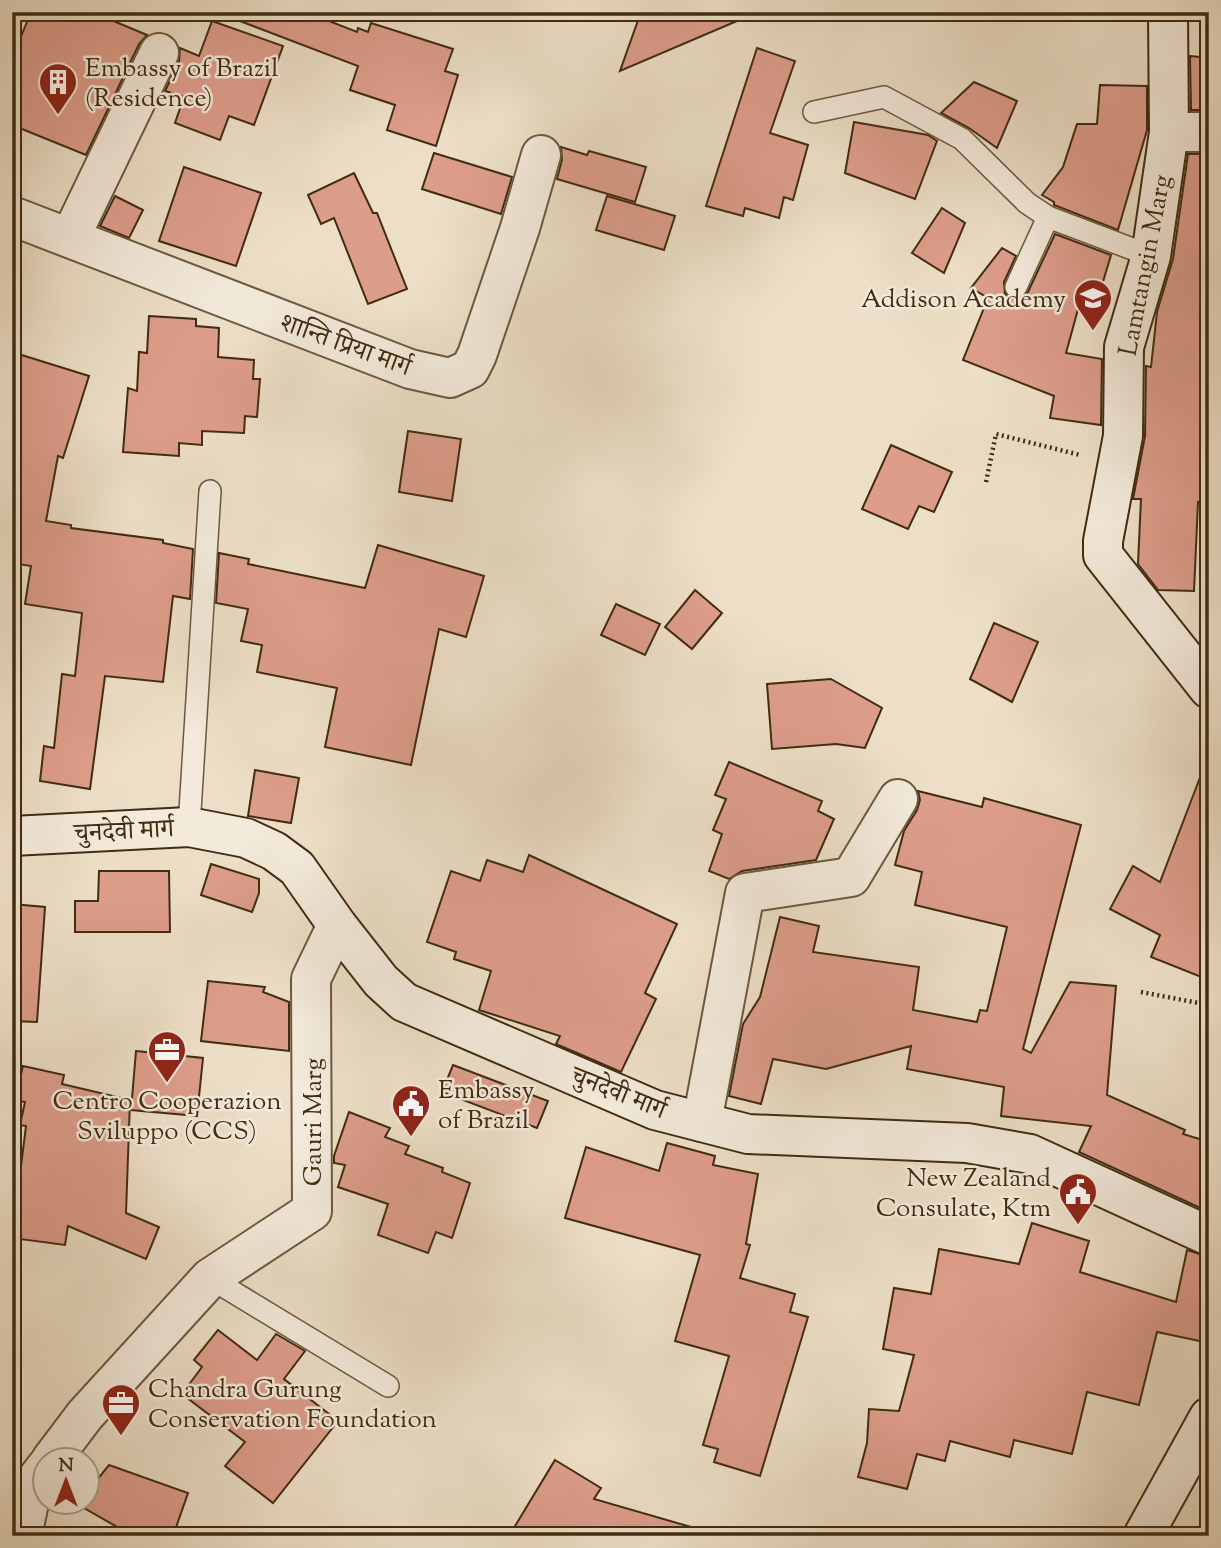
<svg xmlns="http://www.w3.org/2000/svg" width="1221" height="1548" viewBox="0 0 1221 1548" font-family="'Sorts Mill Goudy','Noto Serif Devanagari',serif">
<rect width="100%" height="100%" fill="#eddfc7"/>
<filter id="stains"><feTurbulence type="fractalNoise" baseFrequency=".00286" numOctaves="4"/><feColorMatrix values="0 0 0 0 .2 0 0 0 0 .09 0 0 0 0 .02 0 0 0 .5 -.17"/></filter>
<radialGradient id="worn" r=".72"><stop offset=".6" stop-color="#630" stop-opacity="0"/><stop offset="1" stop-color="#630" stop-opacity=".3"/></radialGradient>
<g fill="#dd9d8b" stroke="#402c10" stroke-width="2">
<path d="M31,12H92L147,35L139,44L86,155L12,125V59Z"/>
<path d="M224,12H306L357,32L358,28L368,32L371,23L453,49L445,71L458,75L436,146L387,130L395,105L350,90L358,66L224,15Z"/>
<path d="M641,12H758L620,71Z"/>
<path d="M212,21L283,46L254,125L229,116L220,140L175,123L184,97L165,91L179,62L180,48L199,56Z"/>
<path d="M757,48L795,61L770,133L808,145L793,200L784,197L779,218L745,208L743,216L706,206Z"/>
<path d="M1190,56L1209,58V110H1191Z"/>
<path d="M974,82L1017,101L997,148L969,128L941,113Z"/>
<path d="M1100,85L1147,86V130L1118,230L1054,205V202L1042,195L1063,167L1077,124H1097Z"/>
<path d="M854,122L928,135L937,141L915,199L845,173Z"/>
<path d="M561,147L587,155L589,151L646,167L635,202L557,179L562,160Z"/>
<path d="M434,153L512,177L501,214L422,189Z"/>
<path d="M1188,154H1209V503L1198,502L1194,591L1158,590L1138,564L1141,499H1133L1145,436L1146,366L1151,367L1157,312L1173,259Z"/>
<path d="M184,167L261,193L236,266L159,241Z"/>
<path d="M354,173L373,213H377L407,289L368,304L334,218L321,224L308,195Z"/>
<path d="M115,196L143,210L129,238L100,226Z"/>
<path d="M607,196L675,216L664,250L596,230Z"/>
<path d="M942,208L965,223L944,273L912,253Z"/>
<path d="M1055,234L1111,255L1099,295L1083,291L1066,353L1102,359L1101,425L1050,418L1054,396L963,360L988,298L971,288L1002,248L1016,256L1004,282L1005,294L1011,299L1023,298L1028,292Z"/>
<path d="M149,316L196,319V326L219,328L218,357L254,360L253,379H260L257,417L245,416L244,433L202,431V445L179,443V456L123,452L128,388L137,391L139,352L147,353Z"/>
<path d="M12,352L89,376L63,458L58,456L46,521L71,525V528L163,540V543L193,549L190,599L173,596L163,682L105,676L90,789L40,781L44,746L54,748L62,674L75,676L82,613L25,604L31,566L12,563Z"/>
<path d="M408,431L461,439L452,501L399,492Z"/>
<path d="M891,445L952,472L934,512L919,506L908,529L862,509Z"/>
<path d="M378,545L484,576L466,637L439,629L411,765L325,747L337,688L257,672L262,645L241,641L248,609L216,603L219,553L249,559L248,564L365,588Z"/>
<path d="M695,590L722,613L692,649L665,627Z"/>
<path d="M616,604L660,624L645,655L601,635Z"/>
<path d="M994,623L1038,642L1012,702L970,679Z"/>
<path d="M831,679L882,708L865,748L836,744L772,749L767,684Z"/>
<path d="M729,762L822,801L818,811L834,819L816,860L742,871L729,879L709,871L722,834L713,830L726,799L715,795Z"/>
<path d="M1206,762L1209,763V980L1151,957L1160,935L1110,909L1133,866L1160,882Z"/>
<path d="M255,770L299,778L291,823L248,816Z"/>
<path d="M918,791L982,807L984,798L1081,825L1023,1049L1031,1053L1070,982L1116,986L1107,1095L1185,1130L1183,1134L1209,1142V1212L1079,1152L1091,1126L1001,1116L1004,1087L907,1069L911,1046L826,1069L773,1059L761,1104L729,1096L743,1024L760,997L780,917L819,926L813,952L919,967L913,1010L977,1022L980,1010L987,1011L1007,927L915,905L922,872L895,865L904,831L917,810L920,800Z"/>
<path d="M529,855L677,924L645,993L656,999L621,1072L556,1044L560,1036L479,1010L491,971L454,959L456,952L427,942L451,871L480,881L487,860L523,872Z"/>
<path d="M211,864L259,879V893L252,912L201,895Z"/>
<path d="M99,871H169L170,932H75V901H98Z"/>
<path d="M12,904L45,907L37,1022L12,1021Z"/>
<path d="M208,981L265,987L263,992L289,1002V1051L201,1041Z"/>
<path d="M136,1051L203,1058L197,1116L131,1110Z"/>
<path d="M453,1065L548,1101L537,1128L442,1092Z"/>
<path d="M23,1066L64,1075L62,1084L130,1100L126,1213L159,1227L146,1259L68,1226L65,1245L12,1238L26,1126L20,1125L25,1102L15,1100Z"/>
<path d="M349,1112L390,1128L385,1137L409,1146L405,1154L443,1168L442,1172L470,1183L452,1238L436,1232L428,1253L378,1235L388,1204L338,1187L345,1165L334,1163V1156Z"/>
<path d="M667,1143L715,1156L713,1165L758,1174L746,1244L750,1245L740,1278L795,1294L790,1312L808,1317L760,1476L714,1462L718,1449L703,1445L729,1356L675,1341L700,1255L565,1218L586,1147L659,1171Z"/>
<path d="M1032,1223L1089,1241L1080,1272L1176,1302L1187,1250L1209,1257V1343L1157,1332L1139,1405L1087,1392L1072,1454L1014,1440L1010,1457L950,1441L945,1461L917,1454L907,1489L858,1477L867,1443L869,1409L899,1411L914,1355L883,1349L894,1288L931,1294L939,1249L1019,1264Z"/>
<path d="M218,1330L257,1360L276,1334L305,1351L284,1379L338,1421L273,1503L225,1466L245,1442L182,1394L202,1367L194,1360Z"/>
<path d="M555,1460L601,1488L594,1499L691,1527L689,1536H509Z"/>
<path d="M109,1465L188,1493L173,1536H133L77,1504L88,1502V1491Z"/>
</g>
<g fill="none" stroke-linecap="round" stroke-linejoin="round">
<defs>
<g id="lane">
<path d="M814,112L884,97L962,139L1027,203L1048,217"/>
<path d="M1016,287L1048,217L1151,256"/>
<path d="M189,827L210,491"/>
<path d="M210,1278L388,1386"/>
</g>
<g id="street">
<path d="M1169,132H1209"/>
<path d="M12,216L410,369L450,378L470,369L477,355L520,228L541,155"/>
<path d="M70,238L159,53"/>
<path d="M702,1122L745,893L851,877L898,799"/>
<path d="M51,1460L85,1415L210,1278L312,1211L311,979L337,925"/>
<path d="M22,1536L33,1484L46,1467"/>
</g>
<g id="secondary">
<path d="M1168,12L1169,132L1151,256L1124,347L1123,436L1103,541V555L1209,689"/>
<path d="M12,836L189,827L246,838L274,851L297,868L337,925L381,981L404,1002L655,1110L748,1134L967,1143L1030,1154L1209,1236"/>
<path d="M1143,1536L1209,1417"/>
</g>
</defs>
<use href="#lane" stroke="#6b593e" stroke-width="24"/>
<use href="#street" stroke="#6b593e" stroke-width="42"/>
<use href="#secondary" stroke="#402c10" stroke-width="42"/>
<g stroke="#402c10" stroke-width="4.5" stroke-dasharray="2 3.5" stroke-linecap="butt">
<path d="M986,482L996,434L1080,455"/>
<path d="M1141,992L1209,1005"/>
</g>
<use href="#lane" stroke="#f3eadb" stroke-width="21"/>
<use href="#street" stroke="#f3eadb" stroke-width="38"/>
<use href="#secondary" stroke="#f3eadb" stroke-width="38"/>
</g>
<defs>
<symbol id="building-pin" viewBox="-11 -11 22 30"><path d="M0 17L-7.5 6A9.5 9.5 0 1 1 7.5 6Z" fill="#8f2418" stroke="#f3eadb"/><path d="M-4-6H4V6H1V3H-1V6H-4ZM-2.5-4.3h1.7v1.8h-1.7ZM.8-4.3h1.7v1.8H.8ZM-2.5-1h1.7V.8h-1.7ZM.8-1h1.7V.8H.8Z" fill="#fff"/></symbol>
<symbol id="school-pin" viewBox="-11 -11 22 30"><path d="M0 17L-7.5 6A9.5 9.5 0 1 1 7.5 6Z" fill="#8f2418" stroke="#f3eadb"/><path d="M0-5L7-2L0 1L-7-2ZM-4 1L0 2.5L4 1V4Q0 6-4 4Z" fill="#fff"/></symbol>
<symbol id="office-pin" viewBox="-11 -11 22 30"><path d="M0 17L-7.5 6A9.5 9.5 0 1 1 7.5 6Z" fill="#8f2418" stroke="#f3eadb"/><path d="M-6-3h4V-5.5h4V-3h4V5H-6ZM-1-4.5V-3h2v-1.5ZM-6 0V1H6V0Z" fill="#fff"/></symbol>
<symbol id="civic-pin" viewBox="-11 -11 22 30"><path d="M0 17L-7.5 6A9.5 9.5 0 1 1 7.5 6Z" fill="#8f2418" stroke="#f3eadb"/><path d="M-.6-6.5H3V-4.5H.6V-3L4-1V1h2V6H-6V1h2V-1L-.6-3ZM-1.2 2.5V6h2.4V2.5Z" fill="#fff"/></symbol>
</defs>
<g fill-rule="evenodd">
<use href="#building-pin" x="36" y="60" width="44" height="60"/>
<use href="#school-pin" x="1071" y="276" width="44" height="60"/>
<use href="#office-pin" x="145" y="1028" width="44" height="60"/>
<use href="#civic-pin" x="389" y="1082" width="44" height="60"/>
<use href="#civic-pin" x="1056" y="1170" width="44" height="60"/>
<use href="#office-pin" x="99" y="1381" width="44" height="60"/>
</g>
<g text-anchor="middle" stroke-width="5" stroke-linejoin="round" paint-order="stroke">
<g font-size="26" fill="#402c10" stroke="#f3eadb" text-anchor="start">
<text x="85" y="76">Embassy of Brazil<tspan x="85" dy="30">(Residence)</tspan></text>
<text x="1066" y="307" text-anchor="end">Addison Academy</text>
<text x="438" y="1098">Embassy<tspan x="438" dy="30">of Brazil</tspan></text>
<text x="167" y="1109" text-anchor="middle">Centro Cooperazion<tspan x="167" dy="30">Sviluppo (CCS)</tspan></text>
<text x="1051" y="1186" text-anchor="end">New Zealand<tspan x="1051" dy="30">Consulate, Ktm</tspan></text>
<text x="148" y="1397">Chandra Gurung<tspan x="148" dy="30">Conservation Foundation</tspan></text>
</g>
<g font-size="26" fill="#402c10" stroke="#f3eadb">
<text transform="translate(1144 265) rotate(-79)" y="9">Lamtangin Marg</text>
<text transform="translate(346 344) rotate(20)" y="9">शान्ति प्रिया मार्ग</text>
<text transform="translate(124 830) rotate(-3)" y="9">चुनदेवी मार्ग</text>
<text transform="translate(619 1092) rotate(22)" y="9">चुनदेवी मार्ग</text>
<text transform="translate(312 1122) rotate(-90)" y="9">Gauri Marg</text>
</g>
</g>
<rect width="1221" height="1548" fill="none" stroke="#eddfc7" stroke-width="42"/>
<rect x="14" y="14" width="1193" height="1520" fill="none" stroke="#402c10" stroke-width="3.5"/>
<rect x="21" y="21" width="1179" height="1506" fill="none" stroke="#402c10" stroke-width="2"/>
<g transform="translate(66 1481)"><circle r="33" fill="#f3eadb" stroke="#ab9e8a" stroke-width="2"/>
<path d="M0-5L12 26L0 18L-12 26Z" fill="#8f2418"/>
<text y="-10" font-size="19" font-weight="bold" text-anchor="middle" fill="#402c10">N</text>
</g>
<rect width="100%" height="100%" filter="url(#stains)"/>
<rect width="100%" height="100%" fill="url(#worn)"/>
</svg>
